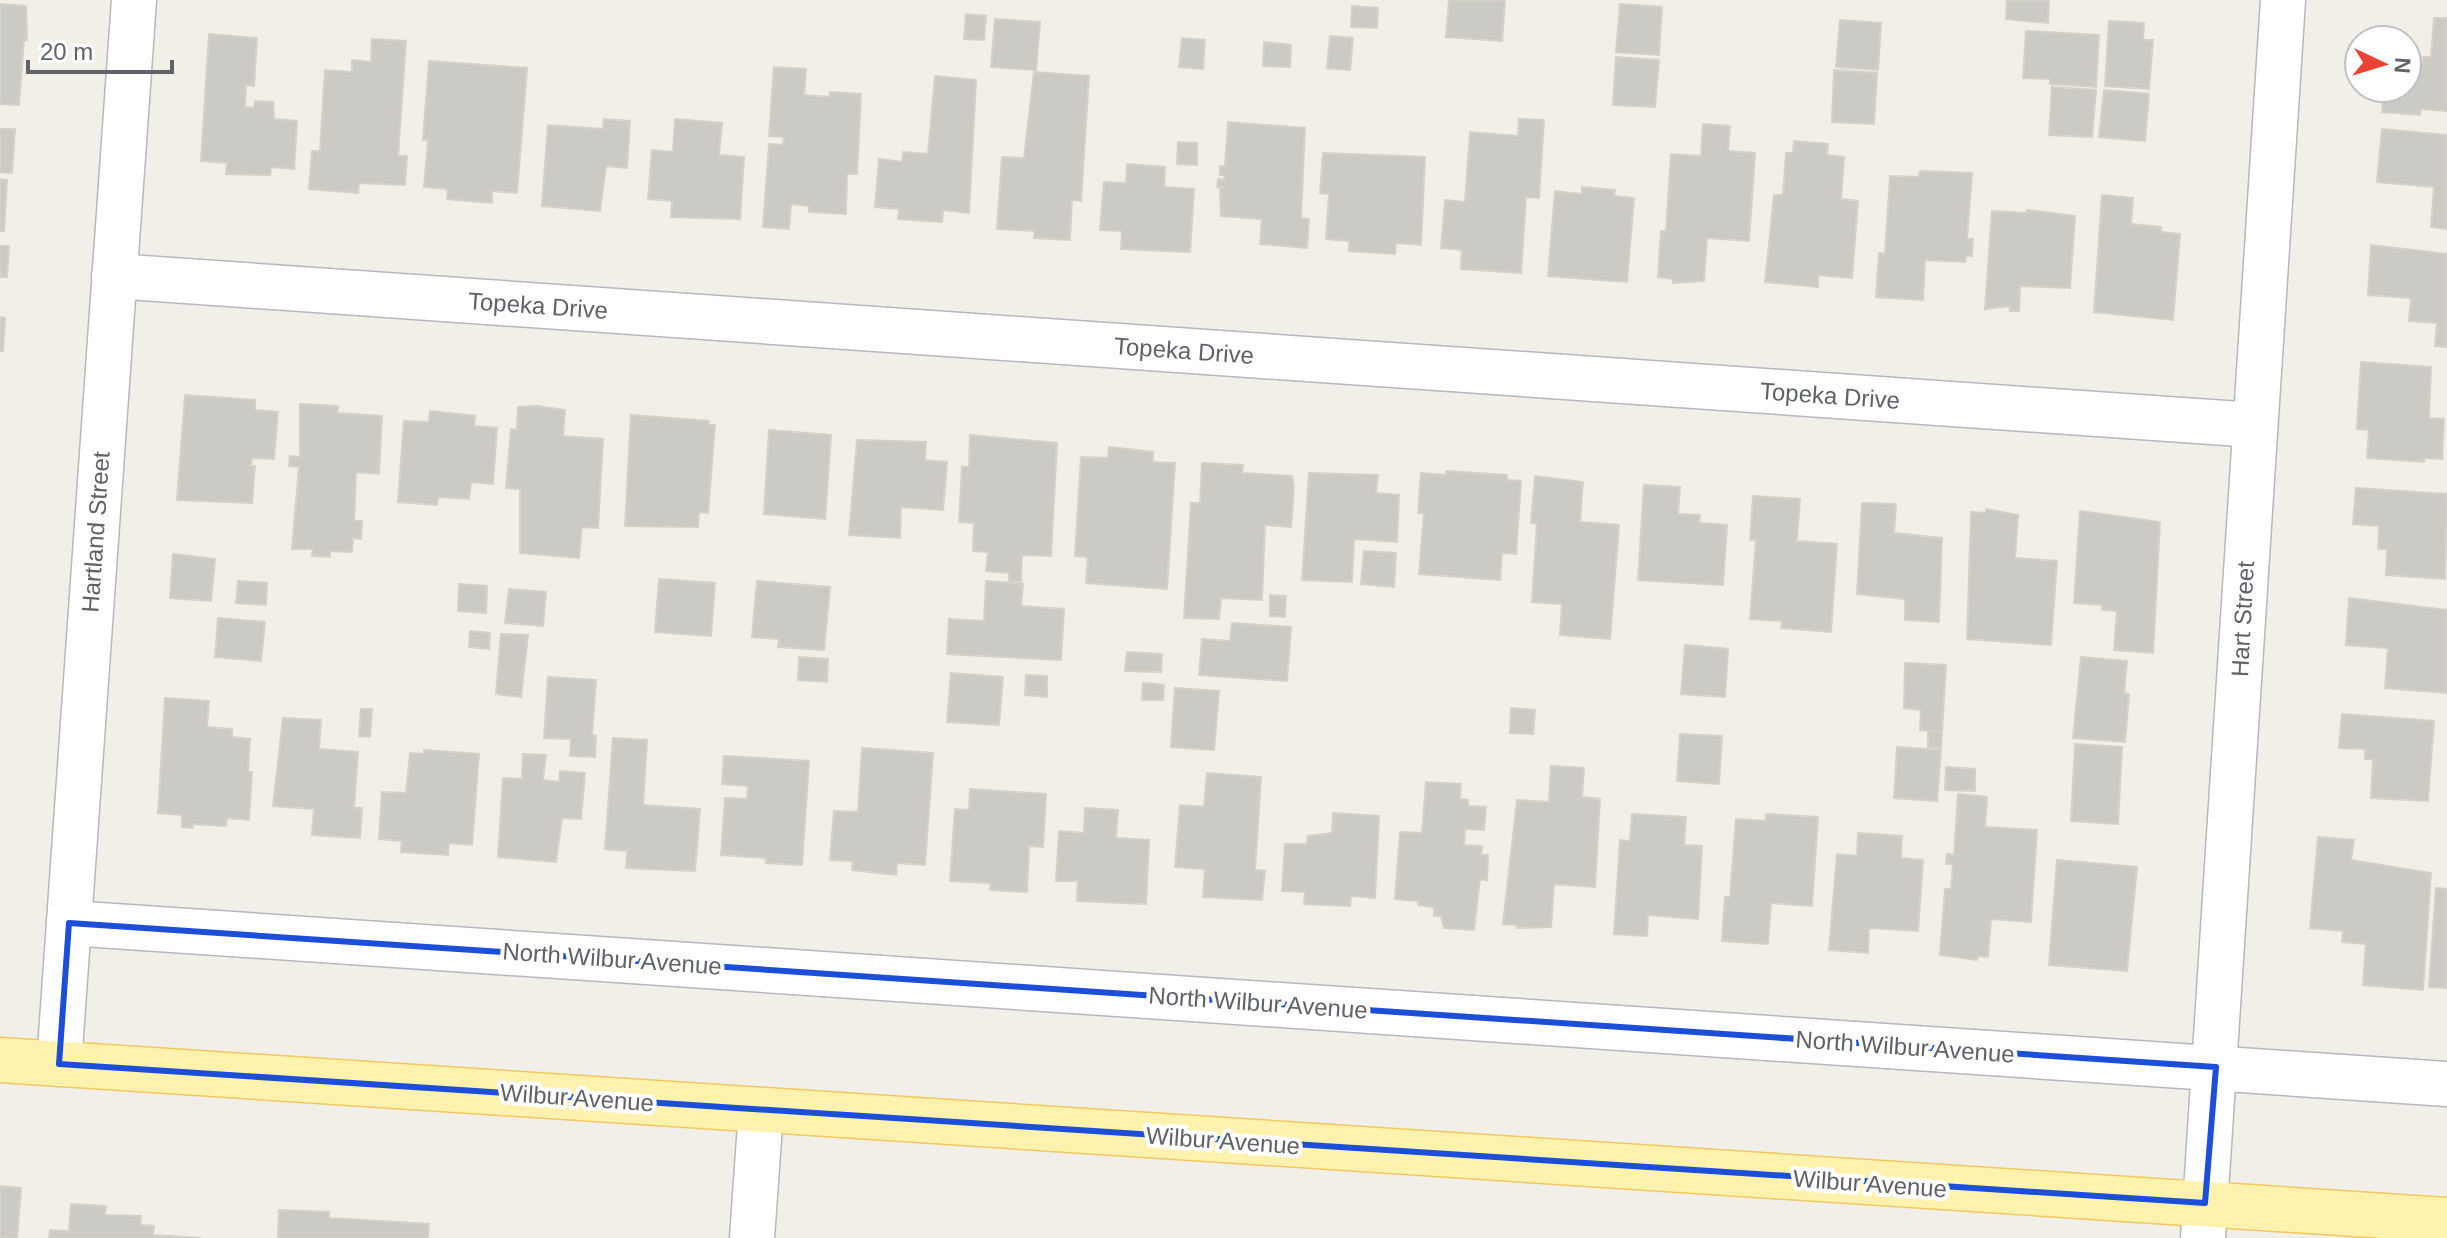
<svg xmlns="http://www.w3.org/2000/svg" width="2447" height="1238" viewBox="0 0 2447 1238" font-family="Arial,sans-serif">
<rect width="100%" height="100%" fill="#f1efe8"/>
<g fill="#cccac5" stroke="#d6d1c6" stroke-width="2">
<path d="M1449,0H1505L1502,41L1446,37Z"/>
<path d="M2007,0H2049L2048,23L2006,19Z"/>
<path d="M0,4L26,6L27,40H24L19,105L0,104Z"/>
<path d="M1620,4L1662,7L1659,55L1616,52Z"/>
<path d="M1352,6L1378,8L1377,28L1351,27Z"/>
<path d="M966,14L986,16L984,40L964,39Z"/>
<path d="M2434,18H2447V111L2421,109L2420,115L2382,112L2384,88H2407V63L2423,64V57H2431Z"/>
<path d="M995,19L1040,22L1036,70L991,67Z"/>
<path d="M1840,20L1881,23L1878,70L1836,67Z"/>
<path d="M2109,21L2144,23L2143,40H2153L2149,89L2105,86Z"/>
<path d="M2026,31L2099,35L2096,87L2050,84V79L2023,78Z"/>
<path d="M209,34L257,38L254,86L246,85L245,107L254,108L255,101L273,102L274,119L297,121L294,169L271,167L270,175L226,174L227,163L201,161Z"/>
<path d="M1330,36L1353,38L1350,70L1327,68Z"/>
<path d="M1182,38L1205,40L1203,69L1179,67Z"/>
<path d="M372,39L406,41L398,156H407L405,185L359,183L358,193L309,189L312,151H320L325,70L352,72V60L371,62Z"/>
<path d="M1264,42L1291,45L1290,67L1263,66Z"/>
<path d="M1616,57L1659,60L1655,107L1613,105Z"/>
<path d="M429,61L527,68L517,193L492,191V203L447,199L448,189L424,187L428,140H423Z"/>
<path d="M774,67L806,69L804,95L829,97L830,92L861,94L857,174H847L846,214L809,212V206L791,204L789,229L763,227L769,144L783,145L784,137L769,136Z"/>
<path d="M1834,70L1877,73L1874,124L1832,122Z"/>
<path d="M1034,72L1089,76L1081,201L1072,200L1070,240L1034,238L1035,231L997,229L1002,157L1024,158Z"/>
<path d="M935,76L976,80L969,213L943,210L942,222L898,219L899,209L875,207L879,159L902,162L903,152L928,154Z"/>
<path d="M2052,87L2096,90L2092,137L2049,135Z"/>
<path d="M2104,90L2149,94L2145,141L2099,137Z"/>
<path d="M604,119L630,121L627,168L606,166L600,211L542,206L548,125L603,129Z"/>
<path d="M675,119L722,123L719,155L744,157L740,219L671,217L672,201L648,199L652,150L673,152Z"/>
<path d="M1519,119L1544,120L1539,198L1526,197L1521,273L1461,269L1462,250L1441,248L1445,200L1465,202L1470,132L1518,136Z"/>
<path d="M1228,122L1305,128L1301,218L1309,219L1307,248L1260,244L1262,219L1221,216L1220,189L1223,187H1217L1218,179L1224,180L1225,175H1220V166H1225Z"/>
<path d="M1703,124L1730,126L1728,151L1755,153L1749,241L1707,238L1704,281L1673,283V279L1658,277L1661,231H1666L1671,154L1701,156Z"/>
<path d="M0,129H15L12,173L0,172Z"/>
<path d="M2382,129L2447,135V229L2431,227L2434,187L2377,182Z"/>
<path d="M1794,141L1828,144L1827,155L1844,157L1841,199L1858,201L1852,278L1818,275V287L1765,282L1774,195H1783L1786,153H1793Z"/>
<path d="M1178,142L1197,143V165L1177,164Z"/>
<path d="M1323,153L1425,157L1421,245L1396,243L1395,254L1349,251V241L1326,239L1329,194L1320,193Z"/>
<path d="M1127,164L1165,167L1164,187L1194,189L1190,252L1121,249L1122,231L1100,230L1104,182L1126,183Z"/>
<path d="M1920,171L1972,173L1967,239H1973L1972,256L1966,255L1965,262L1925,260L1923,300L1876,297L1879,253L1885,254L1890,176L1919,177Z"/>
<path d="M0,179L7,180L4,231H0Z"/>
<path d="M1582,187L1615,190L1614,196L1634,198L1627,282L1548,276L1555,191L1582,194Z"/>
<path d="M2102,195L2133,198L2131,224L2161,227V232L2180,234L2173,320L2094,312Z"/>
<path d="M2027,210L2075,216L2070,288L2020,286L2019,311H2010V306L1985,309L1992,211L2027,213Z"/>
<path d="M2371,245L2447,254V347L2435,346L2437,323L2409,321L2411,298L2368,295Z"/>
<path d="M0,246H9L7,277H0Z"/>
<path d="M0,317L5,318L3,351H0Z"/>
<path d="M2361,362L2431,367L2429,418L2444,419L2442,459L2424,458V462L2367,458L2369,430L2357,429Z"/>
<path d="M185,395L255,400V410L278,412L274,459L252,458L251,466H255L252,503L177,500Z"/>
<path d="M300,404L338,406L337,413L382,416L379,474L356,472L354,521H362L361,539L353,538L352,552L330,551V557L312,556L313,549H292L299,467L289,466L290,456L300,457Z"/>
<path d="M537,406L565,410L563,436L603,439L598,528L582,527L579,558L520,553V489L506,488L511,429L517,430L518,407Z"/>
<path d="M430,411L475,416L474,426L497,428L493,484L471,482L469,499L438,497L437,505L398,502L404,421L429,422Z"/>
<path d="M631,415L709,421L708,425H715L708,513L699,512L698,527L625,526Z"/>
<path d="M769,430L831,435L825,519L764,514Z"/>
<path d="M970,435L1057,443L1051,556L1022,555L1021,582L1009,581V573L986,571L988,552L973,551L974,523L959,522L962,467H969Z"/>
<path d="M857,440L926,442L925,460L947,462L943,510L901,507L900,538L849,535Z"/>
<path d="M1109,447L1153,452V462L1175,463L1167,589L1086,583L1088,557L1075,556L1081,457L1108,458Z"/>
<path d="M1202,463L1243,465L1242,473L1292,476L1294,487L1291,527L1265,525L1262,600L1221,598L1219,619L1184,618L1191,503H1200Z"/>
<path d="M1446,471L1507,475V480L1521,481L1516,554L1502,553L1500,580L1419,574L1424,513H1418L1421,473L1446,475Z"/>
<path d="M1309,473L1378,475L1376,493L1399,495L1397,542L1354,539L1352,582L1302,580Z"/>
<path d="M1535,476L1583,482L1580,522L1619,525L1610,639L1560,635L1562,604L1532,602L1537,524L1531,523Z"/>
<path d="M1644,485L1680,487L1678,514L1700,515L1699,523L1727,525L1723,585L1638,580Z"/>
<path d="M2356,488L2447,494L2445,579L2386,575L2387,549H2378L2379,526L2353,524Z"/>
<path d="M1753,496L1800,499L1797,541L1837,544L1831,632L1781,628L1782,621L1750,619L1756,540H1750Z"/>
<path d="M1862,503L1896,504L1894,533L1942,538L1939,622L1905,620V599L1857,594Z"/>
<path d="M1986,509L2018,515L2015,558L2057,561L2051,645L1967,639L1971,512L1986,513Z"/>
<path d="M2080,511L2160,522L2153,653L2114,650L2117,611L2102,610V605L2074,603Z"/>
<path d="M1364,551L1396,553L1394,587L1361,584Z"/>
<path d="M173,554L215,559L211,601L170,598Z"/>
<path d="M659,579L715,583L711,636L655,632Z"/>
<path d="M238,581L267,583L266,605L236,603Z"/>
<path d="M757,581L830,587L824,650L778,647L779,639L752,637Z"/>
<path d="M986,581L1023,584L1021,606L1064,609L1061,660L947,654L949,619L984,621Z"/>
<path d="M459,584L487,586L486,613L458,611Z"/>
<path d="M509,589L546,592L543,626L505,623Z"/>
<path d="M1270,595L1286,596L1285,617L1270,616Z"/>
<path d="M2349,598L2447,610V693L2385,688L2388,648L2346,645Z"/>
<path d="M218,618L265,622L261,661L215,657Z"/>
<path d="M1232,623L1291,627L1287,681L1199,675L1202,639L1230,641Z"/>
<path d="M470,631L490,633L489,649L469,647Z"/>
<path d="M501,634L528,635L521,697L496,694Z"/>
<path d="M1685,645L1728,649L1725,697L1681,694Z"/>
<path d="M1127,652L1162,654L1161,672L1125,671Z"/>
<path d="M799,657L828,659L827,682L798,680Z"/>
<path d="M2081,657L2127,661L2124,693L2129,694L2125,742L2073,738Z"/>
<path d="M1905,663L1946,665L1942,732L1920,730L1921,710L1904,708Z"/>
<path d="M951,673L1003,677L999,725L947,722Z"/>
<path d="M1026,675L1047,676V697L1025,695Z"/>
<path d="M548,677L596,680L592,735L596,736L595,757L570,756L571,739L544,738Z"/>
<path d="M1143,683L1164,685L1163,700H1142Z"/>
<path d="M1175,688L1219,691L1214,750L1171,747Z"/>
<path d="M165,698L209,701L207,727L232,729V737L250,739L248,772H252L249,820L227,818L226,826L192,824L193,828L182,827V815L158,813Z"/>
<path d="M1511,708L1535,710L1533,734L1510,733Z"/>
<path d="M361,709H372L370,737L359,736Z"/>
<path d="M2342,714L2434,721L2428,801L2371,798L2373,759H2365V749L2339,748Z"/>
<path d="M283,718L321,720L319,749L358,752L354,808H362L360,838L312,835L314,809L273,806Z"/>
<path d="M1928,731L1942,732L1941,748L1928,747Z"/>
<path d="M1680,734L1722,736L1719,784L1677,781Z"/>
<path d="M613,738L647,740L643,805L700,809L695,871L626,868L627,851L605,849Z"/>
<path d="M2075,744L2122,747L2118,824L2071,821Z"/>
<path d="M1897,747L1941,750L1937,801L1894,798Z"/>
<path d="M862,748L933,753L925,865L897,863L896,875L852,870L853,861L830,860L834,811L858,812Z"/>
<path d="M424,750L479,754L472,845L449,843L448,855L401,852L402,841L379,839L382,792L406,793L410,753L424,754Z"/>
<path d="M523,754L546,755L543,780L559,782L560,771L585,773L581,819L562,818L556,862L498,857L503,778L522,779Z"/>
<path d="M724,756L809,761L802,865L766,863V858L721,855L725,798L747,799L748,786L722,784Z"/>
<path d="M1551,766L1584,768L1582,797L1600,799L1595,887L1554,884L1551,927L1517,928L1518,925L1503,924L1517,800L1549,802Z"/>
<path d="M1946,767L1975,769V791L1945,790Z"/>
<path d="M1207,773L1261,777L1255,870L1265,871L1262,900L1203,897L1205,869L1175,867L1180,805L1204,807Z"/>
<path d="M1426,782L1461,784L1460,799L1468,800V806L1486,807L1484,830L1465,829L1464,845L1482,846L1481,855H1488L1487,880L1480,879L1474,930L1444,928L1441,916H1434V907L1418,905V901L1395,899L1400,832L1422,833Z"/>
<path d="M970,789L1046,794L1043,847L1029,846L1027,892L990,890L991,883L950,881L955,809L969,810Z"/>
<path d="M1958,794L1987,797L1985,827L2037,830L2031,922L1991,919L1988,957L1978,956L1977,960L1940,955L1945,889H1951L1953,864H1946L1947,854L1954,855Z"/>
<path d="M1085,808L1118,810L1116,838L1149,840L1146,904L1077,901L1078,881H1056L1059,831L1084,833Z"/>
<path d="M1333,813L1379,816L1375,898L1351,896L1350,906L1304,904L1305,892L1282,891L1285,844H1307L1308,836L1332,833Z"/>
<path d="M1632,814L1686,817L1684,845L1702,846L1698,919L1648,915L1647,936L1614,934L1620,840L1630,841Z"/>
<path d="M1766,814L1818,817L1812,906L1771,903L1768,944L1722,941L1725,897H1730L1736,819L1766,821Z"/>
<path d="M1858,833L1902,836L1901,858L1923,860L1918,931L1869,928L1868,953L1829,950L1837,854L1857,856Z"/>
<path d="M2318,837L2354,840L2351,860L2431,873L2423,990L2363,985L2366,944L2342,942L2343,931L2310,928Z"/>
<path d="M2057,860L2137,867L2127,971L2049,965Z"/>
<path d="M2436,888L2447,889V988L2429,987Z"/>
<path d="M0,1186L21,1188L17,1238H0Z"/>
<path d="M71,1204L106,1206L105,1215L141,1216L140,1225L154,1226L153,1235L201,1238H49L50,1230L69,1231Z"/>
<path d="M279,1210L329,1212V1218L429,1224L428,1238H278Z"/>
</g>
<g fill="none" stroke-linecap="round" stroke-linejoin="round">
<defs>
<g id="minor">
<path d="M114,276L2254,425"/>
<path d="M69,923L2447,1084"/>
<path d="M59,1064L134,0"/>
<path d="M752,1238L761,1110"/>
<path d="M2203,1238L2283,0"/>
</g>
<path id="major" d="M0,1060L2447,1220"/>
</defs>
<use href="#minor" stroke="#b5b8bc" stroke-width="47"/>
<use href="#major" stroke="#f2c960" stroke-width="47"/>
<use href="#minor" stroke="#fff" stroke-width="44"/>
<use href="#major" stroke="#fff2af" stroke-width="44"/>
</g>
<path fill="none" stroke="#1d4ed8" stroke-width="6" stroke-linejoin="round" d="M69,923L2216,1067L2205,1203L59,1064Z"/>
<g text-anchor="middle" stroke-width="8" stroke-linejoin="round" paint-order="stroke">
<g font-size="24" fill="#5f6368" stroke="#fff">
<text transform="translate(538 306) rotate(4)" y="8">Topeka Drive</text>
<text transform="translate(1184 351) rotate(4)" y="8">Topeka Drive</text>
<text transform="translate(1830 396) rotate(4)" y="8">Topeka Drive</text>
<text transform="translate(96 532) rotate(-86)" y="8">Hartland Street</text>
<text transform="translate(2243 619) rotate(-87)" y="8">Hart Street</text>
<text transform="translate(612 959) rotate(4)" y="8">North Wilbur Avenue</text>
<text transform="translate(1258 1003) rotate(4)" y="8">North Wilbur Avenue</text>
<text transform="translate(1905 1047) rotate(4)" y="8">North Wilbur Avenue</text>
<text transform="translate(577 1098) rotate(4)" y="8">Wilbur Avenue</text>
<text transform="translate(1223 1141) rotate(4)" y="8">Wilbur Avenue</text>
<text transform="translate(1870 1184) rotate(4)" y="8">Wilbur Avenue</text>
</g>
</g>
<g transform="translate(2383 64) rotate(94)"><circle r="38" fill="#ffffff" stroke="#bfc1c3" stroke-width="2"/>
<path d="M0-6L14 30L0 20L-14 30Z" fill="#ea4335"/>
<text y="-12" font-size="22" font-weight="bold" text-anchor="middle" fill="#5f6368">N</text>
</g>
<path d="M28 60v12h144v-12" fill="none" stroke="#5f6368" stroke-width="4"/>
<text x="40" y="60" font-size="24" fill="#5f6368" stroke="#ffffff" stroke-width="6" paint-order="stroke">20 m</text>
</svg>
